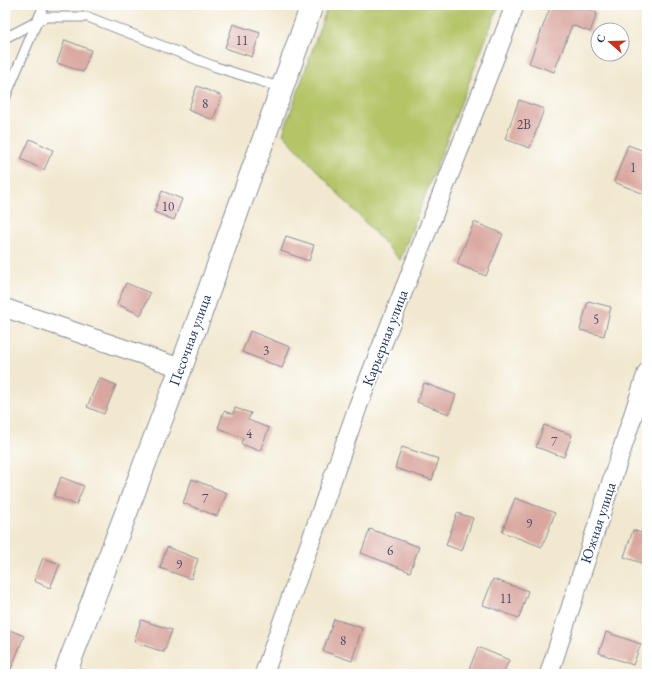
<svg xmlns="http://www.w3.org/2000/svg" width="652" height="679" viewBox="0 0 652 679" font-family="'EB Garamond',serif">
<rect width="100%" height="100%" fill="#fff"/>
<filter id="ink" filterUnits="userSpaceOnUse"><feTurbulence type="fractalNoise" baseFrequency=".025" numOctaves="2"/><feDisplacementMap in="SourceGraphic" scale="8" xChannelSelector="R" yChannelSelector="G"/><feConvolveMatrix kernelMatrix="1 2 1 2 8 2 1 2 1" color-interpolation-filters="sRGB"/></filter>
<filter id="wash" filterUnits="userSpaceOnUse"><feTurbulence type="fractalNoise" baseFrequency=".012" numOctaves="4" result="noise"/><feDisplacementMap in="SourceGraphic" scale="16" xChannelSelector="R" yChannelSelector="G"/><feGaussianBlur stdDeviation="0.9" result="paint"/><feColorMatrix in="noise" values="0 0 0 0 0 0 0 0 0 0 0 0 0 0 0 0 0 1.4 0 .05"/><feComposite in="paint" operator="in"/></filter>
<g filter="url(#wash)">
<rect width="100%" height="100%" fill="#f1e8cf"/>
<path fill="#b4c466" stroke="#687a62" d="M328,5H499L400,260L283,134Z"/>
<g id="blocks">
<g fill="#d9a79f">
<path d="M551,5H578L597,13L590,32L572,25L554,72L529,63Z"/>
<path d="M233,24L260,33L252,57L225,48Z"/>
<path d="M65,40L91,50L83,72L57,63Z"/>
<path d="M197,86L222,96L213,120L188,110Z"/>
<path d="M519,100L544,109L530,148L505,139Z"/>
<path d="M30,139L53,150L44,170L21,159Z"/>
<path d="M628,145L647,152V195L614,182Z"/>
<path d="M162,191L182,199L174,220L154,212Z"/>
<path d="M474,222L503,234L486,276L457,264Z"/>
<path d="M286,236L314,245L309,261L281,251Z"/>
<path d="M126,283L150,293L141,315L117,304Z"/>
<path d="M588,301L611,307L604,336L580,330Z"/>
<path d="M250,331L290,347L282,368L242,352Z"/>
<path d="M99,378L116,385L104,414L87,407Z"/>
<path d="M424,383L456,395L449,414L417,402Z"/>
<path d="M235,408L251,413L248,420L269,428L260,451L241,444L243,438L218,428L224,411L233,414Z"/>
<path d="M544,425L572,435L564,457L536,447Z"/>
<path d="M402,447L439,459L432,480L395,468Z"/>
<path d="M61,477L84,486L76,505L54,496Z"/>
<path d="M192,479L227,493L217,516L183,503Z"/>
<path d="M515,498L555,513L542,547L502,532Z"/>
<path d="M457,513L473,518L462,551L446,545Z"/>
<path d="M370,529L419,547L410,572L361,553Z"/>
<path d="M633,530L647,535V565L624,557Z"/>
<path d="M167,547L198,559L191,579L160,568Z"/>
<path d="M43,558L60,564L50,588L34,581Z"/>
<path d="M493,579L528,591L519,618L483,605Z"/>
<path d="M334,619L362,628L352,661L323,651Z"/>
<path d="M141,620L172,630L164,652L134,642Z"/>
<path d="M5,628L24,636L9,674H5Z"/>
<path d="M606,632L641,644L633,665L599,653Z"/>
<path d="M478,647L509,660L503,674H467Z"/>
</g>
</g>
</g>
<g filter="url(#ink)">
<use href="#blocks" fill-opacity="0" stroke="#868c96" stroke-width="1"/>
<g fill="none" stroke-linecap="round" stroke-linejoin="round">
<defs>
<g id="service">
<path d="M5,38L46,17H88L216,67L282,88"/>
<path d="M5,98L44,5"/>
</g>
<g id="minor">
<path d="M5,308L181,368"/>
<path d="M264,674L358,406L469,125L515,5"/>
<path d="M549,674L647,372"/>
</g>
<path id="tertiary" d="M65,674L181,368L312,5"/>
</defs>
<use href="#service" stroke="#868c96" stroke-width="11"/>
<use href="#minor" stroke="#868c96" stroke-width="20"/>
<use href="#tertiary" stroke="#868c96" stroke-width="24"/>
<use href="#service" stroke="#fff" stroke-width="9"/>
<use href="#minor" stroke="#fff" stroke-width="18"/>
<use href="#tertiary" stroke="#fff" stroke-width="22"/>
</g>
</g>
<g text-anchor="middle" stroke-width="4" stroke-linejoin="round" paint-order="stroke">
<g font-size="13" fill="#4a4d6e">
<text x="242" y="45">11</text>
<text x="205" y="108">8</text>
<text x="524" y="129">2В</text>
<text x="633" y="172">1</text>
<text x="168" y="211">10</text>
<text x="596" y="324">5</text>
<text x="266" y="355">3</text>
<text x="249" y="438">4</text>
<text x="554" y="446">7</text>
<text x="205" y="503">7</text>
<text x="529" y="528">9</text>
<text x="390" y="555">6</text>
<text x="179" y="569">9</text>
<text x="506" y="603">11</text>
<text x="343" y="645">8</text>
</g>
<g font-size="15" fill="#1b2f5e" stroke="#fff">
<text transform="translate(385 338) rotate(-69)" y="5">Карьерная улица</text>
<text transform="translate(190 340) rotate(-70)" y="5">Песочная улица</text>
<text transform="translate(598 523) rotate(-72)" y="5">Южная улица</text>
</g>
</g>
<rect width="652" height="679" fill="none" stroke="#fff" stroke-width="20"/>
<g transform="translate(610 42) rotate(290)"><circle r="19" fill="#ffffff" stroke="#a4acbf"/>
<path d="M0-3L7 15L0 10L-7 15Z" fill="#c8321e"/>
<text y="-6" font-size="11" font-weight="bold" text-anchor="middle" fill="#1b2f5e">С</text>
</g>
</svg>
